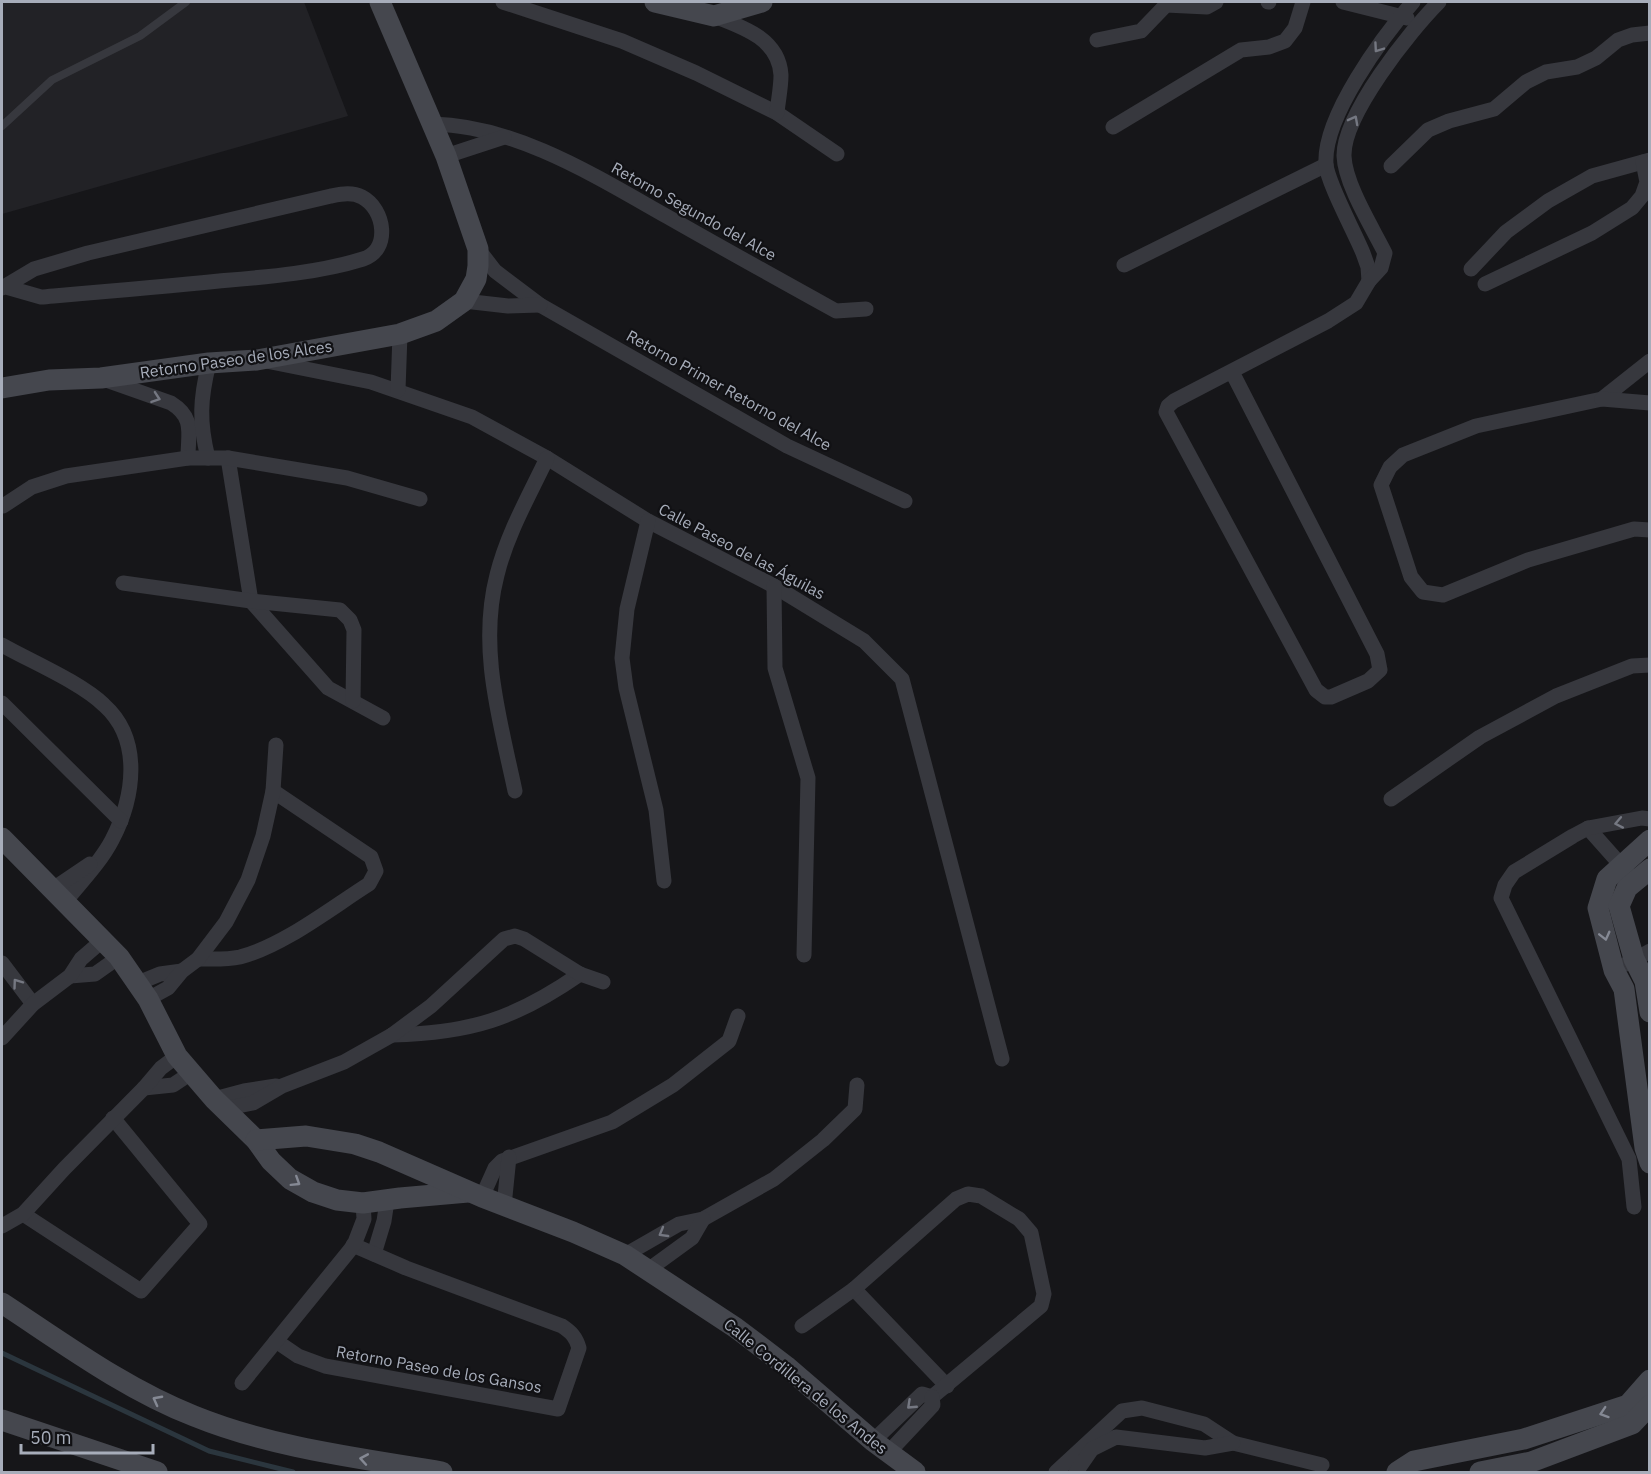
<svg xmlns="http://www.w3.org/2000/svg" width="1651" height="1474" viewBox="0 0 1651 1474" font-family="'IBM Plex Sans',sans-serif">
<rect width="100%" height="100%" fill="#161619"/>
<path fill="#222226" d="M2,2H304L348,116L2,214Z"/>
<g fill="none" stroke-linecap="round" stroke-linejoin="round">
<path stroke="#2b363e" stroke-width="5" d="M2,1353L209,1451L293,1472"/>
<path stroke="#37383e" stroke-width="8" d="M2,126L52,80L140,36L186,2"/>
<g stroke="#37383e" stroke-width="15">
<path d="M503,2L622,41L696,73L777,113L837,154"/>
<path d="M1268,2H1269"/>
<path d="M1343,2L1407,18"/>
<path d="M714,16C743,27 779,39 781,75C781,88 778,101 777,113"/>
<path d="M1097,40L1141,31L1166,5L1207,7L1216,2"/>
<path d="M433,124C517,126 597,177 668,217C724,249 780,280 836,311L866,309"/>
<path d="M1113,127L1241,50L1269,47L1285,41L1295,28L1303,2"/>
<path d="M446,156L504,137"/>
<path d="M1391,166L1428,130L1449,121L1494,109L1526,82L1546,72L1577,67L1596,58L1618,40L1632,35L1650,33"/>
<path d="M478,249L495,271L540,305L787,446L905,501"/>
<path d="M1124,265L1326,165"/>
<path d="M1471,269L1506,232L1548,201L1592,176L1650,160"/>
<path d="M1369,281L1368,267L1363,253C1355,233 1327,182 1326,164C1323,117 1383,36 1413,2"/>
<path d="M1485,284L1592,233L1632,208L1642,196L1647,182L1643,162"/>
<path d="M2,288L34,269L88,253L331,196C342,194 352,192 362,197C385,209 391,250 363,259C318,273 266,277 219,281C160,287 100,292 41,297L6,287"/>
<path d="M464,301L508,306L540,305"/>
<path d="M266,361L371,382L472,417L547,458L648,521L774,586L864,641L902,679L1002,1059"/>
<path d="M1650,361L1602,399L1476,426L1403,455L1390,467L1381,485L1411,577L1423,592L1443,595L1528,560L1634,529L1650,530"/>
<path d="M1232,372L1377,654L1380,670L1368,681L1331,697H1325L1316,690L1166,412L1168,406L1174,401L1328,321L1356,303L1369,281L1381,268L1385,253C1372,227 1345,184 1344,156C1343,115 1410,31 1439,2"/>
<path d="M103,379L171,403C195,418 188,433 188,458"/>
<path d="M398,390L400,334"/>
<path d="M1602,399L1650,403"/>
<path d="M208,458C199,422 200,399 209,363"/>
<path d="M228,458L251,601L328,688L383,718"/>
<path d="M3,506L32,487L66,476L188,458H228L347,478L420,499"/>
<path d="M648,521L627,609L622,658L626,688L656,810L664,881"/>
<path d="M123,583L251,601L340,610L350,620L354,630L353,701"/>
<path d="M774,586L775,668L808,778L804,955"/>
<path d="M2,645C32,662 80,682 104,705C143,740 134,798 112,840C100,863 81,882 65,902"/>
<path d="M2,703L121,821"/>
<path d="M515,791C500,720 478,648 497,575C507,534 529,496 547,458"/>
<path d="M1391,799L1480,737L1556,696L1632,666L1650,665"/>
<path d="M1588,828L1628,873"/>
<path d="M53,889L90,864"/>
<path d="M198,959C212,959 226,960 240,957C283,946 331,908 369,884L376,871L371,857L273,791"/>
<path d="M2,963L33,1004"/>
<path d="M1626,964L1650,951"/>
<path d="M70,976L95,974L119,957"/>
<path d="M138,983L160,974L182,971"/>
<path d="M148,999L168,988L182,971L198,959L226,922L248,880L263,836L273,791L276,745"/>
<path d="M392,1035C471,1033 515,1019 580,974"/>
<path d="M2,1038L33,1004L70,976L81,959L103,940"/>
<path d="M144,1088L173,1085L191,1073"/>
<path d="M214,1099L244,1091L276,1086"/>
<path d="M223,1109L253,1103L282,1086L344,1062L392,1035L431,1006L504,939L515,936L524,939L580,974L603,982"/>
<path d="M482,1197L495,1168L502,1161L612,1122L673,1085L729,1041L738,1016"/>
<path d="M504,1206L509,1157"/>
<path d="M1634,1207L1629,1159L1501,898L1505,885L1514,872L1573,836L1588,828L1642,818L1650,819"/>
<path d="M23,1214L141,1291L200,1224L113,1118"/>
<path d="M2,1226L23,1214L64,1169L144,1088L161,1068L177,1056"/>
<path d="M374,1254L384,1221L387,1201"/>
<path d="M625,1255L679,1224L703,1219L774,1179L823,1140L855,1109L857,1085"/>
<path d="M648,1270L692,1238L703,1219"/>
<path d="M854,1289L947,1386"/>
<path d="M802,1326L854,1289L956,1199L968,1194L981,1196L1019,1219L1031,1233L1044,1294L1041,1306L932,1397"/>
<path d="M276,1341L298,1356L325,1366L558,1409L579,1348C576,1337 571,1332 562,1326L406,1268L353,1245"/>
<path d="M242,1383L354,1245L364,1219L363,1203"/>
<path d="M873,1441L922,1394L932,1397"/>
<path d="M888,1453L933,1405L932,1397"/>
<path d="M1056,1472L1122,1411L1142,1408L1204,1424L1233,1443L1322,1465"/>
<path d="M1076,1472L1092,1449L1116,1437L1205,1448L1233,1443"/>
</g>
<g stroke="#45474e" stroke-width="21">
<path d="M655,2L714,16L762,2"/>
<path d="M2,388L49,380L101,378L209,363L257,360L400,334L436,321L464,301L476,279L478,266V249L446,156L380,2"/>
<path d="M2,838L119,957L148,999L177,1056L214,1099L256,1140L271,1161L290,1179L313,1192L337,1200L363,1203L400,1198L468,1192"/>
<path d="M1650,840L1607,879L1598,908L1614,970L1624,989L1645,1148L1650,1163"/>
<path d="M1650,869L1627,888L1619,906L1634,959L1645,981L1650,1012"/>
<path d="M256,1140L306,1136L355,1144L379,1152L482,1197L573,1232L625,1255L736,1328L786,1366L873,1441L915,1472"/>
<path d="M2,1303C63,1343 125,1389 194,1416C273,1448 359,1458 442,1472"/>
<path d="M2,1420L157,1472"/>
<path d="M1397,1472L1414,1461L1524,1439L1628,1405L1650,1380"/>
<path d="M1480,1472L1531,1462L1632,1424L1650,1405"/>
</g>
</g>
<defs><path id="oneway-chevron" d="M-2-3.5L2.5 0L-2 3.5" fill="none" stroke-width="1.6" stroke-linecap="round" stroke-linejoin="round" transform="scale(1.5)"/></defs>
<g stroke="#757882">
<use href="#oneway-chevron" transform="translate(1378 48) rotate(125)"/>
<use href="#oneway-chevron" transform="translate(1354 120) rotate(-62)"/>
<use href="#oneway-chevron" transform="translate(156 398) rotate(19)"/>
<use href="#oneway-chevron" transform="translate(1619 823) rotate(169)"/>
<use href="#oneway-chevron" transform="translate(17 983) rotate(-126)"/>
<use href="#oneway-chevron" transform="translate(663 1233) rotate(150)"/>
<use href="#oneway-chevron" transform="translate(911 1405) rotate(137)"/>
</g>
<g stroke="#858994">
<use href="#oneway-chevron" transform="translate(1605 936) rotate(76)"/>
<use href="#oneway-chevron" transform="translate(296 1182) rotate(32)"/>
<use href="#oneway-chevron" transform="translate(157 1400) rotate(-152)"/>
<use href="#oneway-chevron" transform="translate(1604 1413) rotate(162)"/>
<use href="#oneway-chevron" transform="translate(364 1459) rotate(-170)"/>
</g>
<g text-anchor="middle" stroke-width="4.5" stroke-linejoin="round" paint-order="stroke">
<g font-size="16" fill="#a7adba" stroke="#111114">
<text transform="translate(694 211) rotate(29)" y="6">Retorno Segundo del Alce</text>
<text transform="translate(236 359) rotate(-8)" y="6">Retorno Paseo de los Alces</text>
<text transform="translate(729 390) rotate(29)" y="6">Retorno Primer Retorno del Alce</text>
<text transform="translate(742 551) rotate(28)" y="6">Calle Paseo de las Águilas</text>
<text transform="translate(439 1369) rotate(10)" y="6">Retorno Paseo de los Gansos</text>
<text transform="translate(806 1386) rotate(39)" y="6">Calle Cordillera de los Andes</text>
</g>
</g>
<rect width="1651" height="1474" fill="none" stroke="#a7adba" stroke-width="6"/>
<path d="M21 1444v9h132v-9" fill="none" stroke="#a7adba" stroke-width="3"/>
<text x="30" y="1444" font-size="18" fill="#a7adba" stroke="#111114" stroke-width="4.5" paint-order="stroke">50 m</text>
</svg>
